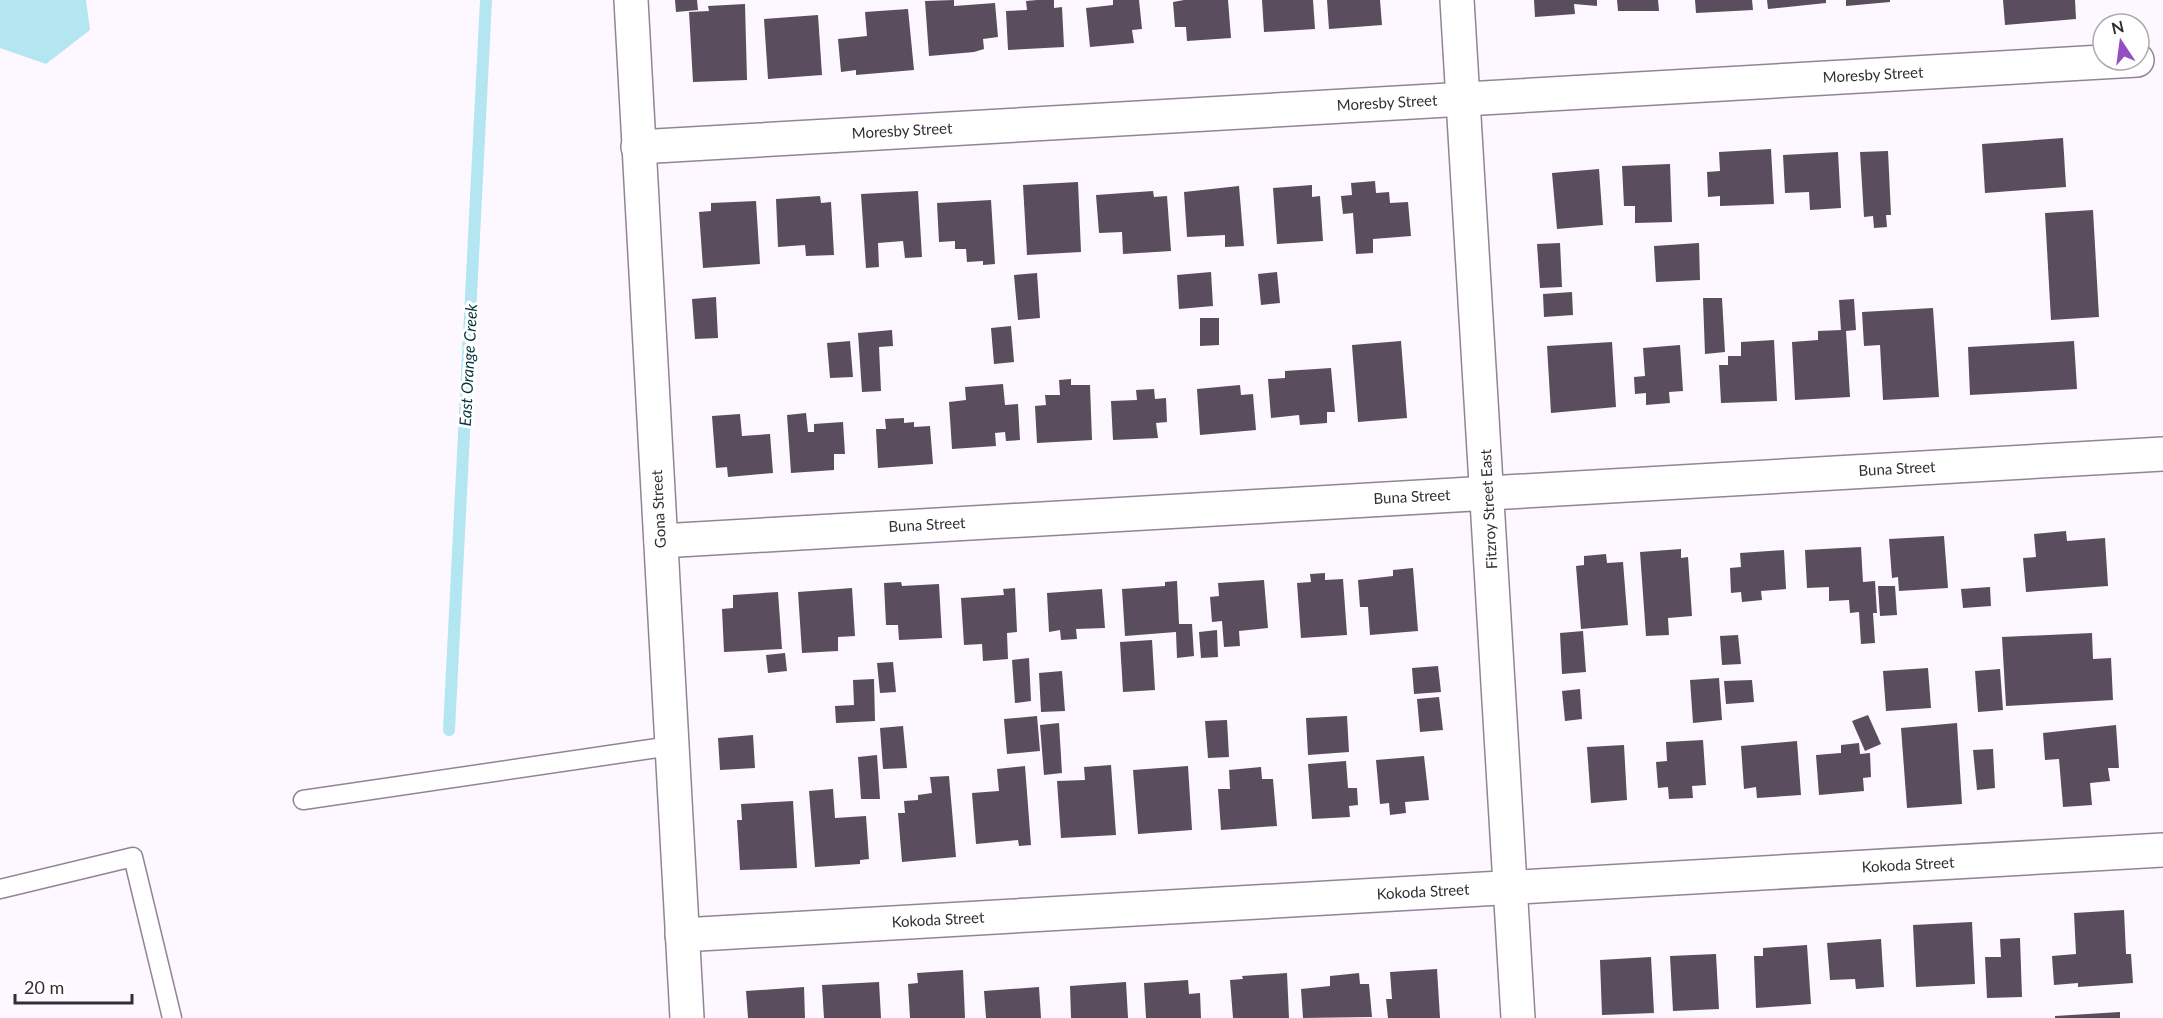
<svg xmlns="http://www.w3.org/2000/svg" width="2163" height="1018" viewBox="0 0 2163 1018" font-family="Lato,sans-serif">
<rect width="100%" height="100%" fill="#fdf7ff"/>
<path fill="#b4e6f1" d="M0,0H86L90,30L46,64L0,48Z"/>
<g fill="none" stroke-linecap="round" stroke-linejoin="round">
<path stroke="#b4e6f1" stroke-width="12" d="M449,730L486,0"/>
</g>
<g fill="#5a4d5e">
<path d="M675,0H697L698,10L676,12Z"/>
<path d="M954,0V6L995,3L998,37L983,39L984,49L974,52L929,56L925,1Z"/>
<path d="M1037,0H1054V8L1062,7L1064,47L1008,50L1006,11L1027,10L1026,1Z"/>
<path d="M1113,0H1139L1142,29L1132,30L1134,43L1090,47L1086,8L1113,5Z"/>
<path d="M1184,0H1228L1231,38L1187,41L1186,27H1175L1173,2Z"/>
<path d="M1262,0H1313L1315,29L1264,32Z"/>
<path d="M1327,0H1380L1382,25L1329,29Z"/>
<path d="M1534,0H1597V6L1574,4L1575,14L1535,17Z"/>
<path d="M1617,0H1658L1659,11H1618Z"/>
<path d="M1695,0H1752L1753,10L1696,13Z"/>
<path d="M1767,0H1826V3L1768,9Z"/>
<path d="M1846,0H1890V2L1846,6Z"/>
<path d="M2003,0H2075L2076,19L2005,25Z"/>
<path d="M745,4L747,80L693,82L689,12L709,11L708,6Z"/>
<path d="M908,9L914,70L856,75V70L841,72L838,39L867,36L865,12Z"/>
<path d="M818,15L822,75L768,79L764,19Z"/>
<path d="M2063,138L2066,187L1985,193L1982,144Z"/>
<path d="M1771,149L1774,204L1720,206V196L1708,197L1707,172L1720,171L1719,152Z"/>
<path d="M1888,151L1891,215H1886L1887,227L1874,228L1873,216L1864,217L1860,152Z"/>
<path d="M1838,152L1841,208L1810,210L1809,192L1785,193L1783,155Z"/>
<path d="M1670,164L1672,222L1635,223V206H1624L1622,166Z"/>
<path d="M1599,169L1603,225L1557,229L1552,173Z"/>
<path d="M1375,181L1376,193L1389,192L1390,203L1408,202L1411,236L1373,239V253L1356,254L1353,213L1343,214L1341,196L1352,195L1351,183Z"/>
<path d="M1078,182L1081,252L1027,255L1023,185Z"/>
<path d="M1312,185V197L1320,196L1323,241L1277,244L1273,188Z"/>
<path d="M1239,186L1244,246L1225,247V235L1187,237L1184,192Z"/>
<path d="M918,191L922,257L905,258L903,241L878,243L879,267L866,268L861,194Z"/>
<path d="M1153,191L1154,197L1167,196L1171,251L1123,254L1122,232L1099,233L1096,195Z"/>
<path d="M820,196L821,203L831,202L834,255L806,256L805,245L778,247L776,199Z"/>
<path d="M991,200L995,264L983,265V261L967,262L966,249H955V241L939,242L937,203Z"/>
<path d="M756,201L760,264L703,268L699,212L711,211V203Z"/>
<path d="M2093,210L2099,317L2051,320L2045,213Z"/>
<path d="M1560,243L1562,287L1540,288L1537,244Z"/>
<path d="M1699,243L1700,280L1656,282L1654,246Z"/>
<path d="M1211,272L1213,306L1179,309L1177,275Z"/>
<path d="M1277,272L1280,303L1261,305L1258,274Z"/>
<path d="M1037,273L1040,318L1018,320L1014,275Z"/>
<path d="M1572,292L1573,315L1544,317L1543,294Z"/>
<path d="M716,297L718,338L695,339L692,299Z"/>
<path d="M1703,298H1722L1725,352L1705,354Z"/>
<path d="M1854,299L1856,330L1846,331L1850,397L1795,400L1792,342L1818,340V331L1841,330L1839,300Z"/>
<path d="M1933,308L1939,397L1883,400L1880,345L1864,346L1862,312Z"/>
<path d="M1200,318H1219V345L1200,346Z"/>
<path d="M1011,326L1014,362L994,364L991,328Z"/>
<path d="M892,330L893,346L879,347L881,391L862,392L858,333Z"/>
<path d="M1774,340L1777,401L1721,403L1719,365H1728V356H1741V342Z"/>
<path d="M850,341L853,377L830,378L827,343Z"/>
<path d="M1401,341L1407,418L1358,422L1352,345Z"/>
<path d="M2074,341L2077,389L1970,395L1968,347Z"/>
<path d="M1612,342L1616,407L1551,413L1547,346Z"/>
<path d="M1680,345L1683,391L1669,392L1670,403L1646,405V393L1635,394L1634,377L1645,376L1643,348Z"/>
<path d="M1331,368L1335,412H1327V423L1300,425L1299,415L1271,418L1268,379L1285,378V371Z"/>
<path d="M1071,379V385H1090L1092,440L1037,443L1035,406L1046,405L1045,395H1060L1059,380Z"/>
<path d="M1003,384L1005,405L1018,404L1020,440L1006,441L1005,432L995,433L996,446L952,449L949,402L966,400L965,387Z"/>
<path d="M1240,385L1241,395L1253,394L1256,430L1200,435L1197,389Z"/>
<path d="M1154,389L1155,399L1166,398L1167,422L1156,423L1158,438L1113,440L1111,401L1137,400L1136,390Z"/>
<path d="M806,413L808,432H814V424L843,422L845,454H834V470L791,473L787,415Z"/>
<path d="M740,414L742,436L770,434L773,473L728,477L727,467L716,468L712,416Z"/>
<path d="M904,418V423L914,422V427L930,426L933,464L878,468L876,429H886L885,419Z"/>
<path d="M2066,531L2067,541L2105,538L2108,586L2026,592L2023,558L2036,557L2034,534Z"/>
<path d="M1944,536L1948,588L1899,591L1898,577L1892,578L1889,539Z"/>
<path d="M1861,547L1863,582L1875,581L1877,613H1873L1875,643L1861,644L1859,612L1850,613L1849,600L1829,601V587L1807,588L1805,550Z"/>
<path d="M1681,549V558L1688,557L1692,616L1668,618L1669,635L1646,636L1640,552Z"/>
<path d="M1784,550L1786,589L1761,591L1762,600L1742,602L1741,592L1731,593L1730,568L1741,567L1740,553Z"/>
<path d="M1606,554L1607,563L1623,562L1628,625L1581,629L1576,566L1584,565V556Z"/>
<path d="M1413,568L1418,631L1370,635L1368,607H1360L1358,580L1393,576V570Z"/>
<path d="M1325,573V580L1343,579L1347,635L1301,638L1297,583L1311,582L1310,574Z"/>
<path d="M1264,580L1268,628L1239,631L1240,646L1224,647L1222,621L1212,622L1210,597L1219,596L1218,583Z"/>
<path d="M1177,581L1179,624H1192L1194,656L1177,658L1176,632L1125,636L1122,589L1165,586V582Z"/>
<path d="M901,582L902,586L939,584L942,638L899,640L898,625H886L884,583Z"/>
<path d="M1878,586H1895L1897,615L1880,616Z"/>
<path d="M1990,587L1991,606L1963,608L1961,589Z"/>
<path d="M852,588L855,636L838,637V651L802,653L798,592Z"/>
<path d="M1015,588L1017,632L1007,633L1008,659L983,661L982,644L964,645L961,598L1004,595L1003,589Z"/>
<path d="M1102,589L1105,628L1076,629L1077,639L1061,640L1060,630L1049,632L1047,593Z"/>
<path d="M778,592L782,649L724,652L722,609L733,608V595Z"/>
<path d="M1217,630L1218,657L1201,658L1199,632Z"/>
<path d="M1583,631L1586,672L1562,674L1560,633Z"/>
<path d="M2092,633L2093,659L2111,658L2113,700L2006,706L2002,637Z"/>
<path d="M1738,635L1741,664L1722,665L1720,636Z"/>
<path d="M1152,640L1155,690L1123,692L1120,642Z"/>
<path d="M785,653L787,671L768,673L766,655Z"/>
<path d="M1029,658L1031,701L1015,703L1012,660Z"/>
<path d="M893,662L896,692L880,693L877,663Z"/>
<path d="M1438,666L1441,692L1414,694L1412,668Z"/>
<path d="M1928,668L1931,708L1886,711L1883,671Z"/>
<path d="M2000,669L2003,710L1978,712L1975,671Z"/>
<path d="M1062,671L1065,711L1041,712L1039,673Z"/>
<path d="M1719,678L1722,720L1693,723L1690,680Z"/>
<path d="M874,679L875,721L836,723L835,706L854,705L853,680Z"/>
<path d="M1752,680L1754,702L1726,704L1724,681Z"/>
<path d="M1580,689L1582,719L1565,721L1562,691Z"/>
<path d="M1439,697L1443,730L1420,732L1417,699Z"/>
<path d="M1868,715L1881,744L1865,751L1852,721Z"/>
<path d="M1037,716L1040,751L1007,754L1004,719Z"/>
<path d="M1347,716L1349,752L1308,755L1306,718Z"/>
<path d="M1227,720L1229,757L1208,758L1205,721Z"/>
<path d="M1059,723L1062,773L1044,775L1040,725Z"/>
<path d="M1957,723L1962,804L1907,808L1901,728Z"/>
<path d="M2116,725L2119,768H2108L2110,781L2090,783L2092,805L2063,807L2059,759L2045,760L2043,733Z"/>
<path d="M903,726L907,768L883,769L880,728Z"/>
<path d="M753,735L755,768L720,770L718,738Z"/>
<path d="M1703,740L1706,785L1692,786L1693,798L1669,799L1668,787L1658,788L1656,762L1667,761L1666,742Z"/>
<path d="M1797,741L1801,795L1757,798L1756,787L1744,789L1741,746Z"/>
<path d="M1859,743L1860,754L1870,753L1871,777L1863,778L1864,791L1819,795L1816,755L1841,753V745Z"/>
<path d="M1624,745L1627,800L1591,803L1587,747Z"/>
<path d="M1993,749L1995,788L1977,790L1973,750Z"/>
<path d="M877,755L880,799H861L858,757Z"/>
<path d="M1424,756L1429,800L1405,802L1406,813L1390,815L1389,803L1380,804L1376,760Z"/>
<path d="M1346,761L1348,788H1357L1358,805L1349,806L1350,817L1312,819L1308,764Z"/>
<path d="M1111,765L1116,835L1061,838L1057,781L1085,780L1084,767Z"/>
<path d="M1025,766L1031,845L1019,846L1018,840L976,844L972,793L999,791L997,769Z"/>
<path d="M1188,766L1192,830L1138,834L1133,770Z"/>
<path d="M1261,767L1262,779H1273L1277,826L1221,830L1218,789H1230L1229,770Z"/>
<path d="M949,776L956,857L902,862L898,813H905L904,801L918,800V795L932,793L930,777Z"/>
<path d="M833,789L835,818L866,816L869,859L860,860V864L815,867L809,791Z"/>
<path d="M793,801L797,868L740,870L737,820H742L741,804Z"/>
<path d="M2124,910L2126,954H2131L2133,983L2078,987V983L2054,985L2052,956L2076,954L2074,913Z"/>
<path d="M1972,922L1975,984L1916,987L1913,925Z"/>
<path d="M2020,938L2022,997L1987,998L1985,957H2001L2000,939Z"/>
<path d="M1881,939L1884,987L1856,989L1855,979L1830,980L1827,943Z"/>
<path d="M1807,945L1811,1004L1756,1008L1754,956H1763V948Z"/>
<path d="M1716,954L1719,1009L1673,1011L1670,956Z"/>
<path d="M1651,957L1654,1013L1602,1015L1600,960Z"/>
<path d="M1437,969L1440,1018H1388L1386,999H1392L1390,972Z"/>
<path d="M963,970L965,1018H910L908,984L918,983L917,973Z"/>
<path d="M1287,973L1289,1018H1233L1230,980L1243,979L1242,976Z"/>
<path d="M1359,973L1360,984H1369L1372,1017L1303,1018L1301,989L1330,986V976Z"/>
<path d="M1188,980L1189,994L1200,993L1201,1018H1146L1144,983Z"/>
<path d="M879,982L881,1018H824L822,985Z"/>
<path d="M1126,982L1128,1018H1071L1070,986Z"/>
<path d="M804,987L805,1018H748L746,991Z"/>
<path d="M1039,987L1041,1018H986L984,991Z"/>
<path d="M2120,1012V1018H2055V1016Z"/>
</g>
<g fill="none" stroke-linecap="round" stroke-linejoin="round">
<defs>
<g id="lane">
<path d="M303,800L671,746"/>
<path d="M0,889L133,857L172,1018"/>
</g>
<g id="street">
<path d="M631,0L687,1018"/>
<path d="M1457,0L1518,1018"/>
<path d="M638,147L2137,60"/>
<path d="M661,541L2163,454"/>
<path d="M682,935L2163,850"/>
</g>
</defs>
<use href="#lane" stroke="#928496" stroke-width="21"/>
<use href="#street" stroke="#928496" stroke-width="36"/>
<use href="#lane" stroke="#fff" stroke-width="18"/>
<use href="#street" stroke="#fff" stroke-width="33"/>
</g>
<g text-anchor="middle" stroke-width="6" stroke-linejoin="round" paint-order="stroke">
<g font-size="15" fill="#332d35" stroke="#fff">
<text transform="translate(1873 75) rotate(-3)" y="5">Moresby Street</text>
<text transform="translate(1387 103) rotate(-3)" y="5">Moresby Street</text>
<text transform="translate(902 131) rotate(-3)" y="5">Moresby Street</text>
<text transform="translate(1897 469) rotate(-3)" y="5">Buna Street</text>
<text transform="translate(1412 497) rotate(-3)" y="5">Buna Street</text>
<text transform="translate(659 509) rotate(-93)" y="5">Gona Street</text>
<text transform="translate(1489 509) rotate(-93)" y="5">Fitzroy Street East</text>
<text transform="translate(927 525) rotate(-3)" y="5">Buna Street</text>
<text transform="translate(1908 865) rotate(-3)" y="5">Kokoda Street</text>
<text transform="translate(1423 892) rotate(-3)" y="5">Kokoda Street</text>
<text transform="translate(938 920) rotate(-3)" y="5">Kokoda Street</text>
</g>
<g font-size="16" font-style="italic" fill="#04353d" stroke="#fff">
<text transform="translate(468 365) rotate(-87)" y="6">East Orange Creek</text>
</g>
</g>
<g transform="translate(2121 42) rotate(347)"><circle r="28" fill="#ffffff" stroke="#adabae" stroke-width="1.5"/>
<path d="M0-4.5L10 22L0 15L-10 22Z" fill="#944ec2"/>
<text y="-9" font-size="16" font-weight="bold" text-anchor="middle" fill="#332d35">N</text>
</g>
<path d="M15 994v9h117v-9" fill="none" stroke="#332d35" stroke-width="3"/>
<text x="24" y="994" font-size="18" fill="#332d35" stroke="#ffffff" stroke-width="4.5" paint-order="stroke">20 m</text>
</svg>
